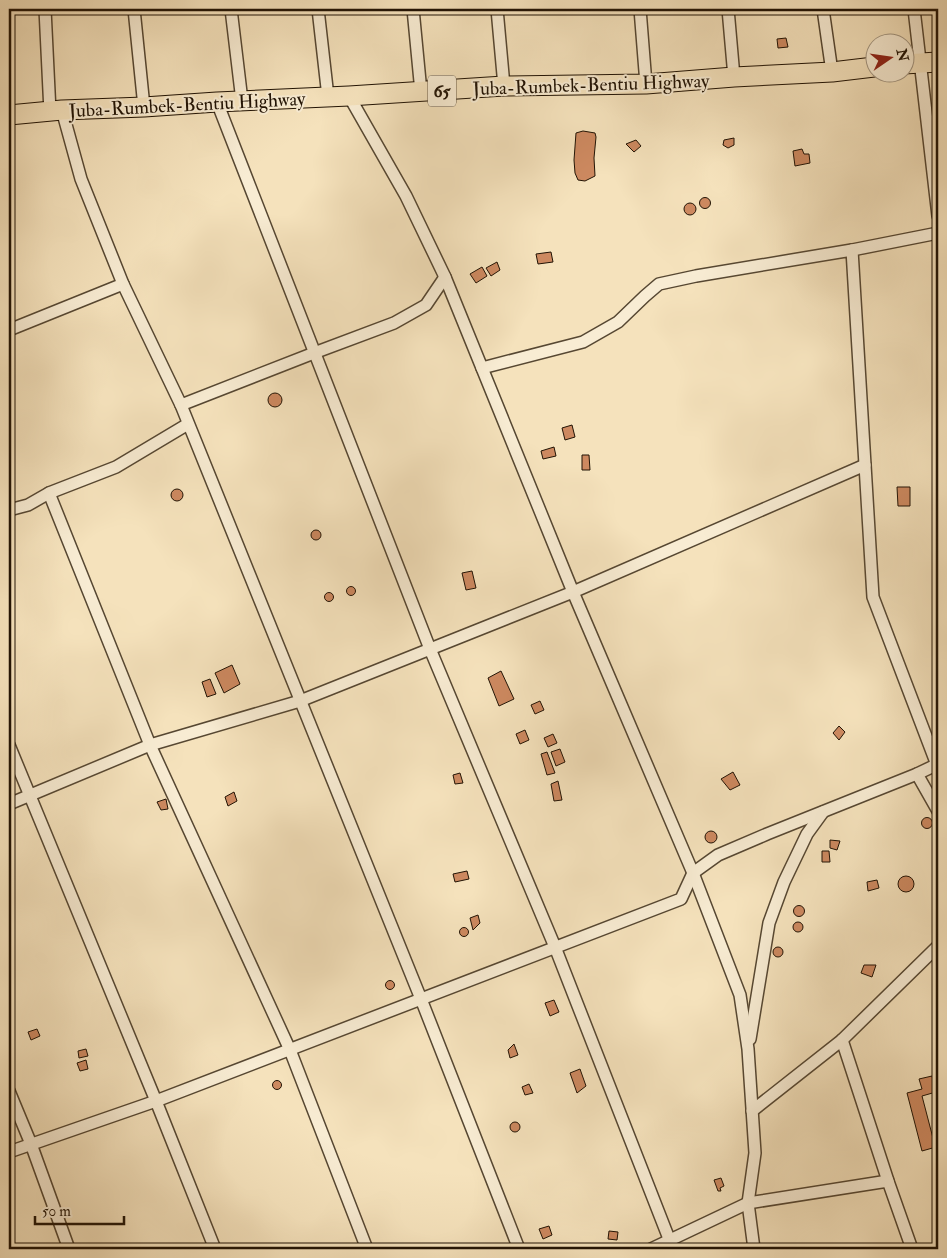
<svg xmlns="http://www.w3.org/2000/svg" width="947" height="1258" viewBox="0 0 947 1258" font-family="'IM FELL Double Pica',serif">
<rect width="100%" height="100%" fill="#f5e2bc"/>
<filter id="stains"><feTurbulence type="fractalNoise" baseFrequency=".004" numOctaves="4"/><feColorMatrix values="0 0 0 0 .2 0 0 0 0 .09 0 0 0 0 .02 0 0 0 .5 -.17"/></filter>
<radialGradient id="worn" r=".72"><stop offset=".6" stop-color="#630" stop-opacity="0"/><stop offset="1" stop-color="#630" stop-opacity=".3"/></radialGradient>
<g fill="#cd8960" stroke="#211304">
<path d="M786,38L788,47L778,48L777,39Z"/>
<path d="M583,131L595,133L596,137L594,158L595,176L585,181L578,180L575,173L574,160L576,133Z"/>
<path d="M734,138V145L728,148L723,145L724,140Z"/>
<path d="M636,140L641,146L634,152L626,144Z"/>
<path d="M802,149L804,154H809L810,163L795,166L793,151Z"/>
<circle cx="705" cy="203" r="5.5"/>
<circle cx="690" cy="209" r="6"/>
<path d="M551,252L553,262L538,264L536,254Z"/>
<path d="M497,262L500,270L491,276L486,268Z"/>
<path d="M482,267L487,276L476,283L470,274Z"/>
<circle cx="275" cy="400" r="7"/>
<path d="M572,425L575,437L565,440L562,428Z"/>
<path d="M554,447L556,456L543,459L541,451Z"/>
<path d="M582,455H589L590,470H582Z"/>
<path d="M897,487H910V506H898Z"/>
<circle cx="177" cy="495" r="6"/>
<circle cx="316" cy="535" r="5"/>
<path d="M472,571L476,588L466,590L462,573Z"/>
<circle cx="351" cy="591" r="4.5"/>
<circle cx="329" cy="597" r="4.5"/>
<path d="M232,665L240,684L224,693L215,673Z"/>
<path d="M501,671L514,699L499,706L488,678Z"/>
<path d="M210,679L216,694L207,697L202,682Z"/>
<path d="M540,701L544,710L535,714L531,705Z"/>
<path d="M839,726L845,732L839,740L833,733Z"/>
<path d="M525,730L529,740L520,744L516,734Z"/>
<path d="M553,734L557,743L548,747L544,738Z"/>
<path d="M560,749L565,762L556,766L551,752Z"/>
<path d="M547,752L555,773L547,775L541,754Z"/>
<path d="M733,772L740,785L730,790L721,779Z"/>
<path d="M460,773L463,783L455,784L453,775Z"/>
<path d="M558,781L562,800L554,801L551,784Z"/>
<path d="M234,792L237,801L228,806L225,797Z"/>
<path d="M166,799L168,809L161,810L157,802Z"/>
<circle cx="927" cy="823" r="5.5"/>
<circle cx="711" cy="837" r="6"/>
<path d="M830,840L840,841L837,850L830,848Z"/>
<path d="M822,851H829L830,862H822Z"/>
<path d="M467,871L469,879L455,882L453,874Z"/>
<circle cx="906" cy="884" r="8"/>
<path d="M877,880L879,888L868,891L867,882Z"/>
<circle cx="799" cy="911" r="5.5"/>
<path d="M478,915L480,923L473,930L470,918Z"/>
<circle cx="798" cy="927" r="5"/>
<circle cx="464" cy="932" r="4.5"/>
<circle cx="778" cy="952" r="5"/>
<path d="M864,965H876L872,977L861,973Z"/>
<circle cx="390" cy="985" r="4.5"/>
<path d="M554,1000L559,1012L550,1016L545,1003Z"/>
<path d="M37,1029L40,1036L31,1040L28,1032Z"/>
<path d="M514,1044L518,1055L510,1058L508,1050Z"/>
<path d="M86,1049L88,1056L79,1058L78,1051Z"/>
<path d="M86,1060L88,1069L80,1071L77,1063Z"/>
<path d="M580,1069L586,1086L577,1093L570,1073Z"/>
<path d="M932,1076L936,1092L922,1096L934,1142L938,1141V1154L936,1147L922,1151L907,1093L922,1089L919,1079Z"/>
<circle cx="277" cy="1085" r="4.5"/>
<path d="M529,1084L533,1093L525,1095L522,1087Z"/>
<circle cx="515" cy="1127" r="5"/>
<path d="M721,1178L724,1186L720,1188L721,1191H718L714,1180Z"/>
<path d="M549,1226L552,1235L543,1239L539,1229Z"/>
<path d="M609,1231L618,1232L617,1240L608,1239Z"/>
</g>
<g fill="none" stroke-linecap="round" stroke-linejoin="round">
<defs>
<g id="street">
<path d="M45,9L50,112"/>
<path d="M134,9L144,107"/>
<path d="M231,9L242,101"/>
<path d="M318,9L328,97"/>
<path d="M413,9L421,92"/>
<path d="M497,9L504,86"/>
<path d="M640,9L646,84"/>
<path d="M728,9L734,77"/>
<path d="M823,9L832,72"/>
<path d="M914,9L938,216"/>
<path d="M349,96L406,196L445,277L573,592L693,873L740,995L748,1049L755,1153L748,1203L754,1249"/>
<path d="M217,102L430,649L555,947L673,1249"/>
<path d="M62,110L81,179L123,284L181,405L421,999L519,1249"/>
<path d="M852,250L938,233"/>
<path d="M9,330L123,284"/>
<path d="M482,368L583,342L618,322L645,296L659,284L696,276L852,250L873,597L937,765"/>
<path d="M181,405L314,353L394,323L426,305L445,277"/>
<path d="M49,493L150,745L290,1050L367,1249"/>
<path d="M9,510L28,505L49,493L116,467L188,424"/>
<path d="M9,745L156,1101L215,1249"/>
<path d="M917,774L938,811"/>
<path d="M9,804L150,745L300,701L573,592L865,465"/>
<path d="M750,1039L769,923L784,882L807,834L823,812"/>
<path d="M842,1040L888,1181L912,1249"/>
<path d="M9,1091L31,1144L69,1249"/>
<path d="M752,1111L842,1040L938,946"/>
<path d="M9,1152L156,1101L681,899L693,873L718,855L767,834L917,774L938,764"/>
<path d="M651,1249L748,1203L888,1181"/>
</g>
<g id="primary">
<path d="M904,64L938,62"/>
<path d="M9,115L62,110L144,107L217,102L349,96L504,86L646,84L734,77L832,72L874,67"/>
</g>
</defs>
<use href="#street" stroke="#564732" stroke-width="14"/>
<use href="#primary" stroke="#211304" stroke-width="21"/>
<use href="#street" stroke="#f8ecd3" stroke-width="11"/>
<use href="#primary" stroke="#f5e2bc" stroke-width="19"/>
</g>
<g text-anchor="middle" stroke-width="4" stroke-linejoin="round" paint-order="stroke">
<rect fill="#f8ecd3" stroke="#625442" stroke-width="1" x="428" y="75.5" width="28" height="31" rx="4"/>
<g font-size="18" font-weight="bold" fill="#211304">
<text x="442" y="97">65</text>
</g>
<g font-size="19" fill="#211304" stroke="#f8ecd3">
<text transform="translate(591 84) rotate(-2)" y="7">Juba-Rumbek-Bentiu Highway</text>
<text transform="translate(187 104) rotate(-3)" y="7">Juba-Rumbek-Bentiu Highway</text>
</g>
</g>
<rect width="947" height="1258" fill="none" stroke="#f5e2bc" stroke-width="30"/>
<rect x="10" y="10" width="927" height="1238" fill="none" stroke="#211304" stroke-width="2.5"/>
<rect x="15" y="15" width="917" height="1228" fill="none" stroke="#211304"/>
<g transform="translate(890 58) rotate(77)"><circle r="24" fill="#f8ecd3" stroke="#a29580"/>
<path d="M0-4L9 19L0 12L-9 19Z" fill="#8f2418"/>
<text y="-8" font-size="14" font-weight="bold" text-anchor="middle" fill="#211304">N</text>
</g>
<path d="M35 1216v8h89v-8" fill="none" stroke="#211304" stroke-width="2.5"/>
<text x="42" y="1216" font-size="15" fill="#211304" stroke="#f8ecd3" stroke-width="4" paint-order="stroke">50 m</text>
<rect width="100%" height="100%" filter="url(#stains)"/>
<rect width="100%" height="100%" fill="url(#worn)"/>
</svg>
